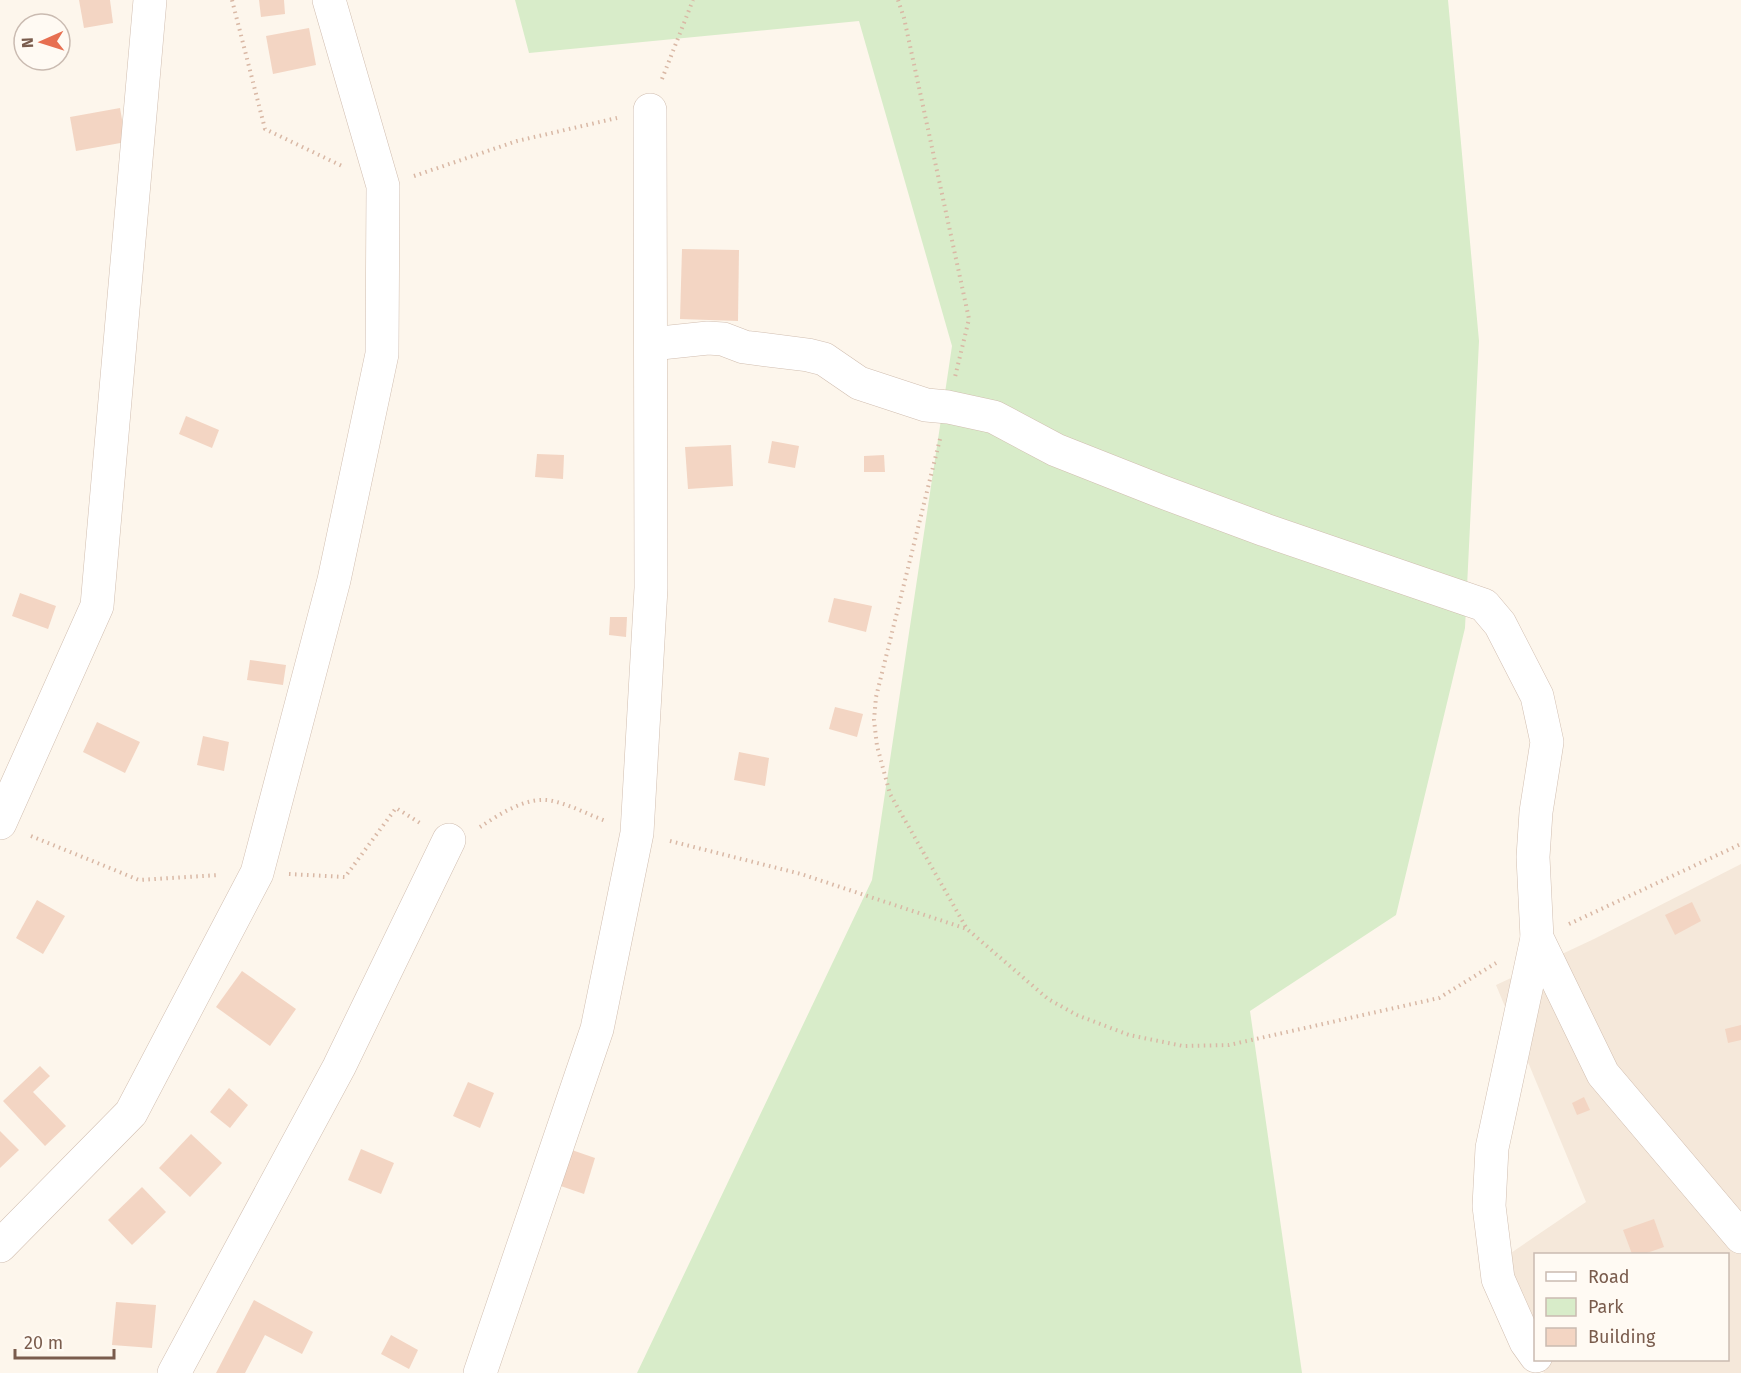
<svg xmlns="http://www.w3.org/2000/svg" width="1741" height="1373" viewBox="0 0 1741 1373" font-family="'Fira Sans',sans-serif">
<rect width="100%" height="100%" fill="#fdf6ec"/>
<path fill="#f5e8da" d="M1741,864V1373H1544L1539,1360H1728V1254H1536L1535,1348L1505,1257L1586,1202L1496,985L1594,939Z"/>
<path fill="#d8ecc9" d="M515,0H1448L1479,341L1465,628L1396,915L1250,1011L1302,1373H637L872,880L952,346L859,21L529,53Z"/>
<g fill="#f3d5c3">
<path d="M79,0H110L113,23L84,28Z"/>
<path d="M259,0H284L285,14L261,17Z"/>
<path d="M309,28L316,65L273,74L266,36Z"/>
<path d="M120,108L126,142L76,151L70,117Z"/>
<path d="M682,249L739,250L738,321L680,319Z"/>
<path d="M186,416L219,430L212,448L179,434Z"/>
<path d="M772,441L799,446L795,468L768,463Z"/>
<path d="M731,445L733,486L688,489L685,447Z"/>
<path d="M537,454L564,455L563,479L535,477Z"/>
<path d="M884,455L885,472H864V456Z"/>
<path d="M20,593L56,606L48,629L12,616Z"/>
<path d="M834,598L872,606L866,632L828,622Z"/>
<path d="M610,617H627L626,637L609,635Z"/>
<path d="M250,660L286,665L283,685L247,680Z"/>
<path d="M835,707L863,714L857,737L829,729Z"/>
<path d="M97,722L140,742L125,773L83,752Z"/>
<path d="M203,736L229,742L224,771L197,765Z"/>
<path d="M739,752L769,758L765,786L734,780Z"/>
<path d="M37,900L65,916L43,954L16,938Z"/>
<path d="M1692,902L1701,921L1675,935L1665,915Z"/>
<path d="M242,971L296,1009L270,1046L216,1007Z"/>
<path d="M1741,1025V1040L1728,1043L1725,1029Z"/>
<path d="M40,1066L50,1076L33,1092L66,1126L45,1146L3,1101Z"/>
<path d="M468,1082L494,1093L480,1128L453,1116Z"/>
<path d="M229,1088L248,1105L230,1128L210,1112Z"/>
<path d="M1584,1097L1590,1110L1577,1115L1572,1103Z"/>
<path d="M0,1131L19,1150L0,1168Z"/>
<path d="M191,1134L222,1163L190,1197L159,1168Z"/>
<path d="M566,1148L595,1158L584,1194L555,1184Z"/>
<path d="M361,1149L394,1163L381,1194L348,1180Z"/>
<path d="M142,1187L166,1212L132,1245L108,1220Z"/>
<path d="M1654,1219L1664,1247L1644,1254H1632L1623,1230Z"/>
<path d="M254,1300L313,1332L302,1354L265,1335L245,1373H216Z"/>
<path d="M116,1302L156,1305L152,1348L112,1345Z"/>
<path d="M391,1335L418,1350L409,1369L381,1354Z"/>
</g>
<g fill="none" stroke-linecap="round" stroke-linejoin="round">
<defs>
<g id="minor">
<path d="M651,344L708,338L723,339L744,347L808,355L824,359L859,383L926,405L948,407L994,417L1056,450L1160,491L1265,530L1484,605L1500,624L1537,696L1547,742L1536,812L1533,857L1537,938L1603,1074L1741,1237"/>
<path d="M0,823L97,606L150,0"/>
<path d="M0,1246L131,1113L257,873L334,580L382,354L383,186L329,0"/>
<path d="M1536,1356L1526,1342L1498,1279L1489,1206L1492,1148L1537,938"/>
<path d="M174,1373L339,1067L449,840"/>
<path d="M480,1373L597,1029L637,833L651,588L650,110"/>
</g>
</defs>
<use href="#minor" stroke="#d1beb0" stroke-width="34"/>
<g stroke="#d9b8a5" stroke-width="4" stroke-dasharray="1.5 4.5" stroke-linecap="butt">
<path d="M232,0L265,129L344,167"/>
<path d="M898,0L904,18L969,319L955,377"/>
<path d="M662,79L693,0"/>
<path d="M414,176L517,141L617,118"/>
<path d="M940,439L876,697L874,720L877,746L890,794L967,929L1048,999L1077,1015L1129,1035L1183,1046L1229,1045L1439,998L1496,963"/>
<path d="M480,827C500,814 528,795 553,801C571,805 589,815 606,821"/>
<path d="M31,836L139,880L219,875"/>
<path d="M670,841L801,874L967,929"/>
<path d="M289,874L345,877L396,808L420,823"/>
<path d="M1569,924L1741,844"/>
</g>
<use href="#minor" stroke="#fff" stroke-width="33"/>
</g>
<rect x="1534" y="1253" width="195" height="108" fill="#fffaf3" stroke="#cabbb1" stroke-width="1.5"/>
<rect x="1546" y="1272" width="30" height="9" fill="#ffffff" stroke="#cabbb1" stroke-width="1.5"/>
<text x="1588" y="1283" font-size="18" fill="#7a5c4d">Road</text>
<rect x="1546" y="1298" width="30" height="18" fill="#d8ecc9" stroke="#cabbb1" stroke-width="1.5"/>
<text x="1588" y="1313" font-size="18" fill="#7a5c4d">Park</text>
<rect x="1546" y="1328" width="30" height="18" fill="#f3d5c3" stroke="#cabbb1" stroke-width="1.5"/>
<text x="1588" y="1343" font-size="18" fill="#7a5c4d">Building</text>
<g transform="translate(42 42) rotate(267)"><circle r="28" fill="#fffaf3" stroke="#cabbb1" stroke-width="1.5"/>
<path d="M0-4.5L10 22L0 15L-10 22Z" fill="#e76f51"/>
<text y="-9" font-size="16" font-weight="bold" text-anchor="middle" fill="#7a5c4d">N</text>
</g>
<path d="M15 1349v9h99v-9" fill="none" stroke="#7a5c4d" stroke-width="3"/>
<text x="24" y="1349" font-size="18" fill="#7a5c4d" stroke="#fffaf3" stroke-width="4.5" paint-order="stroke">20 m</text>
</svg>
